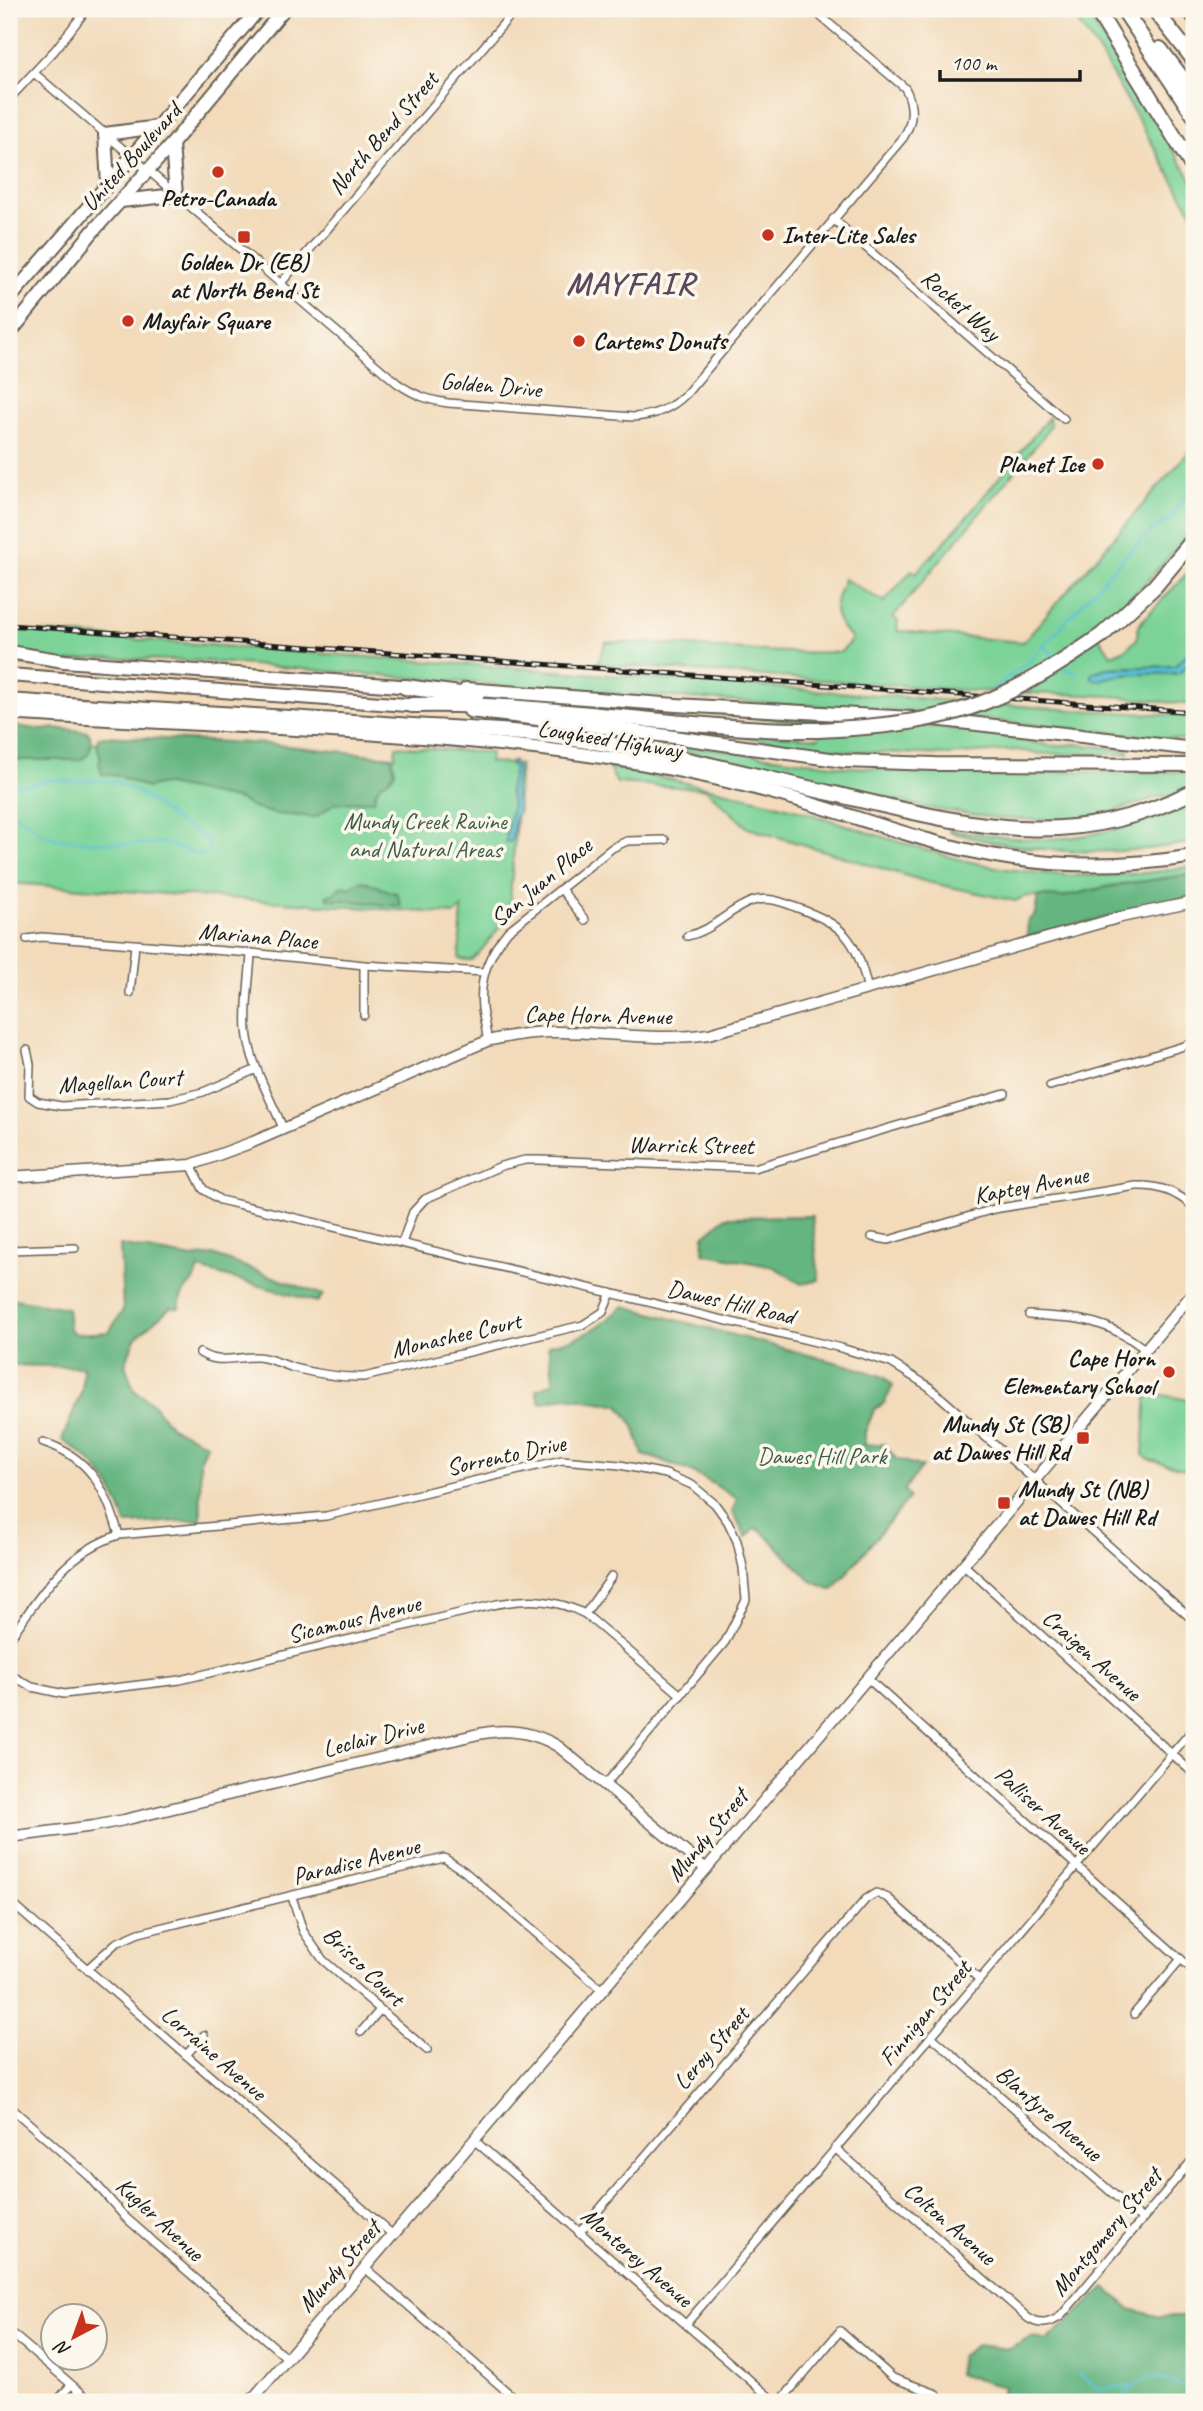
<svg xmlns="http://www.w3.org/2000/svg" width="1203" height="2411" viewBox="0 0 1203 2411" font-family="Caveat,sans-serif">
<rect width="100%" height="100%" fill="#fbf7ec"/>
<filter id="ink" filterUnits="userSpaceOnUse"><feTurbulence type="fractalNoise" baseFrequency=".0143" numOctaves="2"/><feDisplacementMap in="SourceGraphic" scale="14" xChannelSelector="R" yChannelSelector="G"/><feConvolveMatrix kernelMatrix="1 2 1 2 8 2 1 2 1" color-interpolation-filters="sRGB"/></filter>
<filter id="wash" filterUnits="userSpaceOnUse"><feTurbulence type="fractalNoise" baseFrequency=".00686" numOctaves="4" result="noise"/><feDisplacementMap in="SourceGraphic" scale="28" xChannelSelector="R" yChannelSelector="G"/><feGaussianBlur stdDeviation="1.57" result="paint"/><feColorMatrix in="noise" values="0 0 0 0 0 0 0 0 0 0 0 0 0 0 0 0 0 1.4 0 .05"/><feComposite in="paint" operator="in"/></filter>
<g filter="url(#wash)">
<rect width="100%" height="100%" fill="#f2daba"/>
<g fill="#7cd398" stroke="#4c785a" stroke-width="2">
<path d="M1068,9H1084L1187,172L1194,185V216L1099,52Z"/>
<path d="M1049,417L1050,425L1043,437L893,617L898,621L897,631L1023,642L1194,446V522L1177,548L1144,585L1094,629L1111,655L1126,649L1137,639L1138,627L1143,620L1194,566V647L1175,666L1107,668L1092,673V678L1098,681C1123,671 1149,673 1176,674L1194,657V705L1111,696L975,691L597,664L606,642C684,643 762,655 841,652L852,639C829,615 833,608 844,579L884,602L912,570L916,573L965,519Z"/>
<path d="M9,630L1075,710L1194,716V741L909,712L559,690L203,661L96,658L41,666L9,664Z"/>
<path d="M662,708L936,727L982,731L1051,746L1076,744L1128,750V754H1042L1017,750L948,755L843,751L675,727L819,738V721L779,720Z"/>
<path d="M621,736L847,767L941,771L1194,772V842C1113,858 1029,853 949,832V830C982,834 1015,840 1048,839C1090,838 1132,826 1171,812L1164,795L1099,816L1052,821L997,818L927,808Z"/>
<path d="M32,738L251,754L395,757L396,746L491,753L489,762L520,765L509,915C501,924 478,958 471,960C467,961 463,959 459,959L462,908L455,914L9,883V765Z"/>
<path d="M608,767C671,779 732,792 794,809C852,826 909,847 967,861C1041,879 1120,880 1194,866V874L1111,886L1062,897L1026,896L1015,901L927,882L748,828L706,789L617,783Z"/>
<path d="M1147,1392L1194,1401V1472L1150,1460L1143,1455Z"/>
</g>
<g fill="#65b580" stroke="#40684e" stroke-width="2">
<path d="M9,725L43,730L56,728L88,732C94,741 91,756 79,760H9Z"/>
<path d="M102,736L269,744L392,757L395,772C386,786 377,779 374,800L334,804L316,817L276,814L253,808L240,800L162,784L147,788L119,776L102,774L99,762L101,758L98,749V738Z"/>
<path d="M1194,874V896L1027,937L1028,921L1035,914L1038,896L1062,897L1111,886Z"/>
<path d="M360,881C374,881 383,892 397,893L401,906L328,899L327,895L333,894L342,886L350,888Z"/>
<path d="M812,1216L819,1280L801,1284L774,1267L703,1253L704,1236L726,1217Z"/>
<path d="M120,1245L192,1258L213,1255L323,1295L317,1302L199,1269C193,1289 182,1284 179,1308H170L135,1338L125,1365L134,1390L152,1403L171,1427L207,1444L200,1458L201,1520L126,1524C112,1483 99,1463 62,1440L82,1390L83,1367L9,1365V1298L67,1308L69,1329L76,1334L109,1332L123,1310Z"/>
<path d="M624,1306L854,1367L884,1377L893,1386L884,1403L874,1410L865,1432V1445L883,1444L897,1459L922,1467L904,1490L909,1498L833,1590L811,1581L762,1531L755,1528L746,1537L732,1512L737,1499C704,1477 683,1466 643,1455L634,1426L619,1405L566,1397L540,1403L536,1390L554,1382L548,1345C584,1338 596,1330 624,1306Z"/>
<path d="M1105,2287L1130,2309L1160,2317L1194,2315V2402H998L1004,2387L957,2374L960,2356L977,2345L1009,2349L1032,2337L1047,2341Z"/>
</g>
<g fill="#58c1d4" stroke="#3a6e78" stroke-width="2">
<path d="M1194,647V657L1180,673C1151,675 1125,671 1098,681L1092,678V673L1107,668L1175,666Z"/>
<path d="M513,761L518,771L514,789L519,810L515,817L511,842H506V839L512,805L509,789L514,769L510,763Z"/>
</g>
<g fill="none" stroke-linecap="round" stroke-linejoin="round">
<g stroke="#58c1d4" stroke-width="2.5">
<path d="M1043,645L1058,660"/>
<path d="M1065,668L1078,674"/>
<path d="M993,688L1027,664L1127,554L1152,530L1171,518L1194,483"/>
<path d="M9,785H27L51,780L79,782L99,780L116,782L138,792L182,825L203,836L210,847L206,854L200,855L164,843L126,844L56,839L44,834L18,816L9,813"/>
<path d="M1080,2374L1099,2389L1131,2386"/>
<path d="M1120,2402C1126,2391 1143,2376 1157,2378C1166,2379 1176,2385 1185,2387L1194,2381"/>
</g>
</g>
</g>
<g filter="url(#ink)">
<g fill="none" stroke-linecap="round" stroke-linejoin="round">
<defs>
<g id="minor">
<path d="M34,73L397,383C414,395 428,400 448,403L633,417C654,416 671,409 686,394L903,138C914,121 914,105 905,88L812,9"/>
<path d="M9,99L55,50L87,9"/>
<path d="M833,219L1064,419"/>
<path d="M281,283L516,9"/>
<path d="M561,889L585,920"/>
<path d="M687,936C714,931 728,909 753,901C767,896 782,902 795,907C845,925 856,938 868,990"/>
<path d="M27,939L42,937L251,953L364,965L484,972"/>
<path d="M251,953C250,978 245,1004 247,1030C250,1064 270,1097 283,1128"/>
<path d="M130,993L135,945"/>
<path d="M364,1015V965"/>
<path d="M487,1041C487,1029 483,1019 482,1008C479,977 489,954 508,931L612,848L627,841L665,840"/>
<path d="M27,1050L30,1064L29,1096L38,1102L61,1106L170,1100L203,1092L257,1069"/>
<path d="M1050,1086L1194,1043"/>
<path d="M191,1165L203,1189L220,1200L841,1348L891,1363L928,1386L1194,1621"/>
<path d="M872,1237L889,1240L994,1209L1136,1186C1160,1185 1176,1192 1194,1207"/>
<path d="M402,1243L413,1212L425,1199L501,1166L525,1160H539L754,1168L1005,1094"/>
<path d="M9,1250L75,1248"/>
<path d="M1029,1315C1079,1318 1103,1318 1145,1349"/>
<path d="M200,1353C219,1365 237,1356 258,1357C270,1358 282,1364 294,1368C318,1374 339,1378 364,1377L583,1325L603,1312L611,1293"/>
<path d="M43,1442C90,1457 106,1489 119,1535"/>
<path d="M963,1564L1194,1774"/>
<path d="M585,1614L612,1576"/>
<path d="M9,1640C39,1597 65,1552 119,1535L326,1516L562,1460L620,1465L666,1474L692,1485L715,1504L728,1522L737,1541L743,1567L746,1600L725,1642L605,1785"/>
<path d="M9,1674L32,1687L64,1694L180,1680L497,1604C530,1598 555,1599 585,1614L681,1695"/>
<path d="M867,1678L1194,1971"/>
<path d="M292,1897L303,1931L323,1960L427,2050"/>
<path d="M9,1901L393,2235"/>
<path d="M87,1969L116,1943L139,1933L444,1858L464,1871L602,1990"/>
<path d="M1134,2014L1181,1959"/>
<path d="M361,2032L380,2010"/>
<path d="M931,2036L1141,2218"/>
<path d="M186,2055L204,2035"/>
<path d="M9,2106L89,2176L125,2217L287,2358"/>
<path d="M474,2140L775,2402"/>
<path d="M835,2148L1028,2318C1040,2326 1049,2324 1061,2316L1194,2158"/>
<path d="M579,2233L866,1899L876,1893L888,1898L979,1979"/>
<path d="M365,2268L519,2402"/>
<path d="M686,2324L1194,1728"/>
<path d="M9,2331L92,2402"/>
<path d="M56,2402L71,2385"/>
<path d="M780,2402L840,2331L893,2378L937,2394"/>
</g>
<g id="tertiary">
<path d="M9,1177L191,1165L253,1142L487,1041C508,1036 530,1032 552,1032C604,1031 657,1042 709,1034L1121,917L1194,902"/>
<path d="M9,1837L94,1826L124,1820L474,1735C503,1728 533,1731 559,1747L706,1869"/>
<path d="M250,2402L706,1869L1194,1292"/>
</g>
<g id="primary">
<path d="M108,185L105,134L158,127"/>
<path d="M121,201L176,195L172,144"/>
<path d="M9,299L259,9"/>
<path d="M9,334L94,230L172,144L284,9"/>
<path d="M9,652L64,661L413,687"/>
<path d="M9,675L420,706"/>
<path d="M466,689L676,705L912,718"/>
<path d="M470,711L589,725L844,761L935,764L1194,765"/>
<path d="M9,713C221,728 436,728 646,764C707,775 769,790 828,809C883,826 939,846 996,856C1062,868 1128,867 1194,856"/>
<path d="M934,719L1194,749"/>
</g>
<g id="motorway">
<path d="M1096,9L1194,169"/>
<path d="M1123,9L1194,115"/>
<path d="M1154,9L1194,60"/>
<path d="M1189,9L1194,16"/>
<path d="M1160,49L1194,94"/>
<path d="M1102,635L1155,586L1194,539"/>
<path d="M405,687L476,696"/>
<path d="M9,701C143,711 278,716 413,726C459,729 506,730 552,736C646,747 737,772 830,793C961,823 1066,856 1194,791"/>
<path d="M412,705C547,701 682,731 818,730"/>
</g>
</defs>
<use href="#minor" stroke="#675e53" stroke-width="10"/>
<use href="#tertiary" stroke="#675e53" stroke-width="13"/>
<use href="#primary" stroke="#675e53" stroke-width="16"/>
<use href="#motorway" stroke="#675e53" stroke-width="18"/>
<use href="#minor" stroke="#fff" stroke-width="7"/>
<use href="#tertiary" stroke="#fff" stroke-width="10"/>
<use href="#primary" stroke="#fff" stroke-width="12"/>
<use href="#motorway" stroke="#fff" stroke-width="14"/>
<defs>
<path id="rail" d="M9,625L1194,712"/>
</defs>
<use href="#rail" stroke="#1c1c1c" stroke-width="5"/>
<use href="#rail" stroke="#fbf7ec" stroke-width="2.5" stroke-dasharray="8" stroke-linecap="butt"/>
<defs>
<path id="motorway-bridge" d="M818,730C880,727 944,722 1001,695C1037,679 1070,657 1102,635"/>
</defs>
<use href="#motorway-bridge" stroke="#675e53" stroke-width="18" stroke-linecap="butt"/>
<use href="#motorway-bridge" stroke="#fff" stroke-width="14"/>
</g>
</g>
<g fill="#c8321e" stroke="#fbf7ec" stroke-width="2.5">
<circle cx="218" cy="172" r="7"/>
<circle cx="768" cy="235" r="7"/>
<rect x="237" y="230" width="14" height="14" rx="3.5"/>
<circle cx="128" cy="321" r="7"/>
<circle cx="579" cy="341" r="7"/>
<circle cx="1098" cy="464" r="7"/>
<circle cx="1169" cy="1372" r="7"/>
<rect x="1076" y="1431" width="14" height="14" rx="3.5"/>
<rect x="997" y="1496" width="14" height="14" rx="3.5"/>
</g>
<g text-anchor="middle" stroke-width="7" stroke-linejoin="round" paint-order="stroke">
<g font-size="24" fill="#1c1c1c" stroke="#fbf7ec">
<text transform="translate(383 133) rotate(-49)" y="8">North Bend Street</text>
<text transform="translate(131 157) rotate(-48)" y="8">United Boulevard</text>
<text transform="translate(961 305) rotate(41)" y="8">Rocket Way</text>
<text transform="translate(491 385) rotate(5)" y="8">Golden Drive</text>
<text transform="translate(610 739) rotate(9)" y="8">Lougheed Highway</text>
<text transform="translate(541 882) rotate(-40)" y="8">San Juan Place</text>
<text transform="translate(258 936) rotate(5)" y="8">Mariana Place</text>
<text transform="translate(598 1015) rotate(1)" y="8">Cape Horn Avenue</text>
<text transform="translate(120 1081) rotate(-4)" y="8">Magellan Court</text>
<text transform="translate(691 1145) rotate(1)" y="8">Warrick Street</text>
<text transform="translate(1031 1185) rotate(-11)" y="8">Kaptey Avenue</text>
<text transform="translate(731 1302) rotate(13)" y="8">Dawes Hill Road</text>
<text transform="translate(456 1335) rotate(-13)" y="8">Monashee Court</text>
<text transform="translate(506 1455) rotate(-12)" y="8">Sorrento Drive</text>
<text transform="translate(354 1619) rotate(-14)" y="8">Sicamous Avenue</text>
<text transform="translate(1092 1655) rotate(42)" y="8">Craigen Avenue</text>
<text transform="translate(373 1737) rotate(-14)" y="8">Leclair Drive</text>
<text transform="translate(1043 1810) rotate(42)" y="8">Palliser Avenue</text>
<text transform="translate(707 1835) rotate(-50)" y="8">Mundy Street</text>
<text transform="translate(356 1861) rotate(-14)" y="8">Paradise Avenue</text>
<text transform="translate(364 1966) rotate(44)" y="8">Brisco Court</text>
<text transform="translate(925 2013) rotate(-50)" y="8">Finnigan Street</text>
<text transform="translate(711 2048) rotate(-49)" y="8">Leroy Street</text>
<text transform="translate(214 2053) rotate(41)" y="8">Lorraine Avenue</text>
<text transform="translate(1049 2113) rotate(41)" y="8">Blantyre Avenue</text>
<text transform="translate(160 2219) rotate(43)" y="8">Kugler Avenue</text>
<text transform="translate(950 2223) rotate(41)" y="8">Colton Avenue</text>
<text transform="translate(1106 2232) rotate(-50)" y="8">Montgomery Street</text>
<text transform="translate(637 2257) rotate(41)" y="8">Monterey Avenue</text>
<text transform="translate(339 2266) rotate(-49)" y="8">Mundy Street</text>
</g>
<g font-size="24" font-weight="bold" fill="#1c1c1c" stroke="#fbf7ec" text-anchor="start">
<text x="218" y="206" text-anchor="middle">Petro-Canada</text>
<text x="782" y="243">Inter-Lite Sales</text>
<text x="244" y="270" text-anchor="middle">Golden Dr (EB)<tspan x="244" dy="28">at North Bend St</tspan></text>
<text x="142" y="329">Mayfair Square</text>
<text x="593" y="349">Cartems Donuts</text>
<text x="1084" y="472" text-anchor="end">Planet Ice</text>
<text x="1155" y="1366" text-anchor="end">Cape Horn<tspan x="1155" dy="28">Elementary School</tspan></text>
<text x="1069" y="1432" text-anchor="end">Mundy St (SB)<tspan x="1069" dy="28">at Dawes Hill Rd</tspan></text>
<text x="1018" y="1497">Mundy St (NB)<tspan x="1018" dy="28">at Dawes Hill Rd</tspan></text>
</g>
<g font-size="24" fill="#3e5c47" stroke="#fbf7ec">
<text x="425" y="829">Mundy Creek Ravine<tspan x="425" dy="28">and Natural Areas</tspan></text>
<text x="822" y="1464">Dawes Hill Park</text>
</g>
<g font-size="32" font-weight="bold" letter-spacing="2" fill="#5a495d" stroke="#fbf7ec">
<text x="631" y="294">MAYFAIR</text>
</g>
</g>
<rect width="1203" height="2411" fill="none" stroke="#fbf7ec" stroke-width="35"/>
<g transform="translate(74 2337) rotate(221)"><circle r="33" fill="#fbf7ec" stroke="#a29f99" stroke-width="2"/>
<path d="M0-5L12 26L0 18L-12 26Z" fill="#c8321e"/>
<text y="-10" font-size="19" font-weight="bold" text-anchor="middle" fill="#1c1c1c">N</text>
</g>
<path d="M940 70v10h140v-10" fill="none" stroke="#1c1c1c" stroke-width="3.5"/>
<text x="951" y="70" font-size="21" fill="#1c1c1c" stroke="#fbf7ec" stroke-width="5" paint-order="stroke">100 m</text>
</svg>
